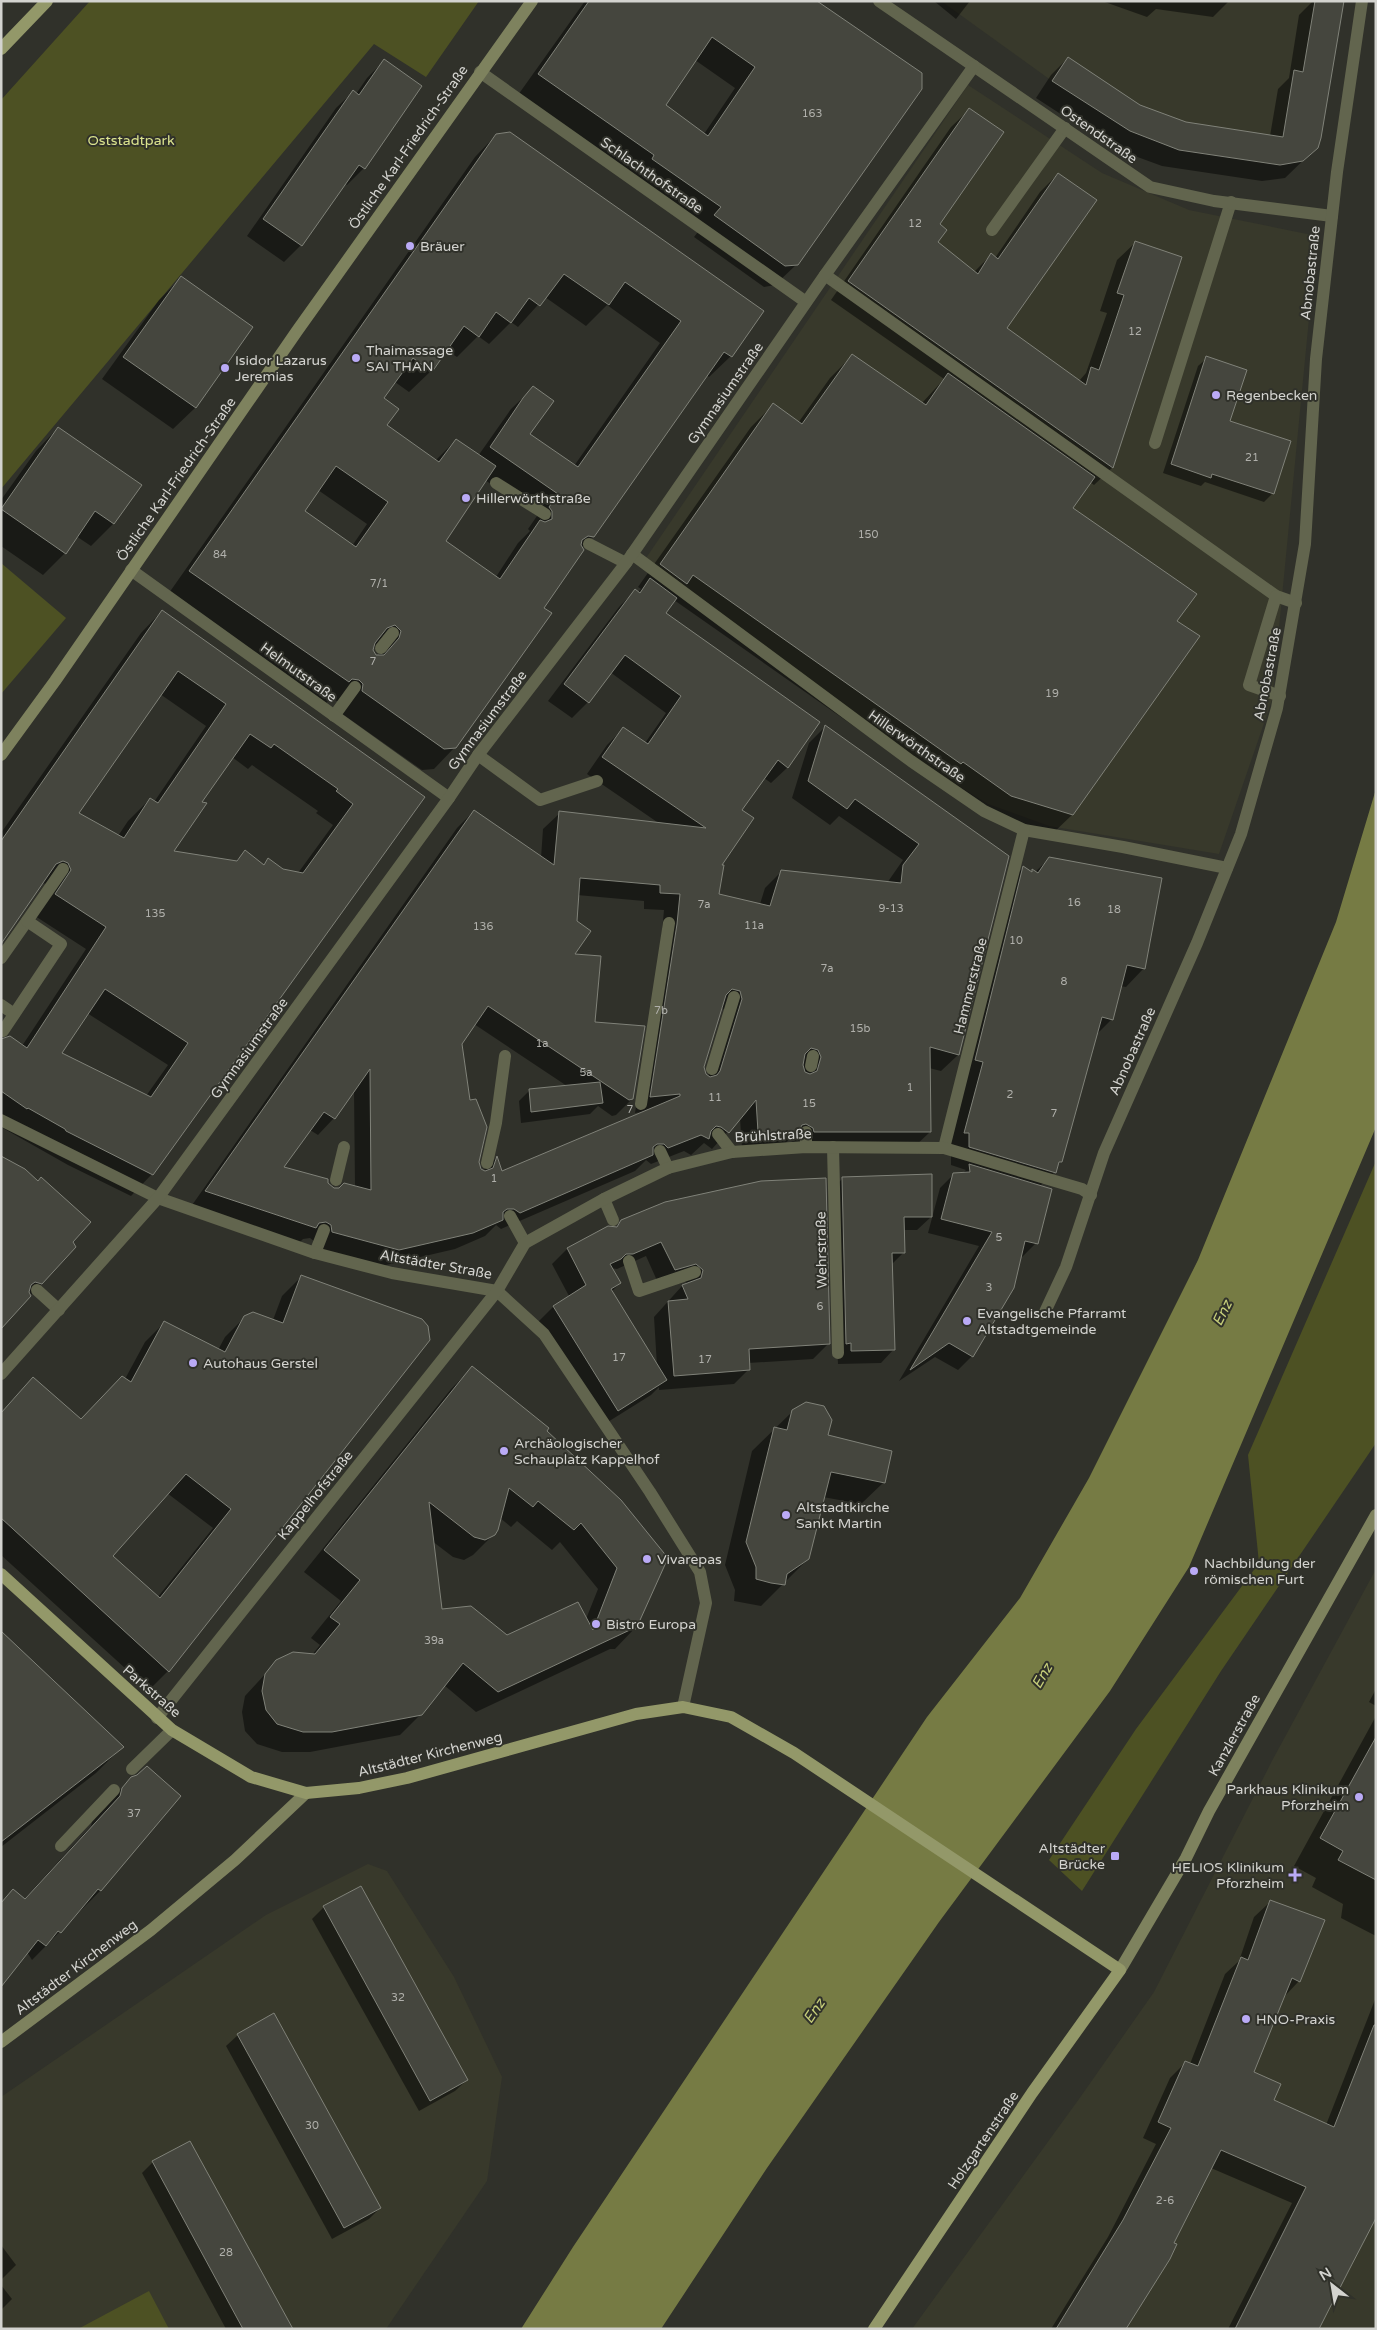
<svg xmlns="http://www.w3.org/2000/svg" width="1377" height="2330" viewBox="0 0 1377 2330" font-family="'Varela Round',sans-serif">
<rect width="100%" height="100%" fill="#30312a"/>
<g fill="#38392b">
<path d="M941,1H1344L1318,148L1303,161L1280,165L1179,150L1130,131L1052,81Z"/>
<path d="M968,85L1102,173L1189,210L1317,236L1272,700L1219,854L1049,826L988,804L915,759L644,561Z"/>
<path d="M1376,1569L1375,2329H912L1079,2099L1154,1992L1273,1759Z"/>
<path d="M368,1864L387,1871L454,1977L502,2077L487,2181L386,2329H1V2097L266,1915Z"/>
</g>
<g fill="#4d5123">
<path d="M90,1H479L426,77L374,44L1,489V100Z"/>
<path d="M1,563L66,618L1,694Z"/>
<path d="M1376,1161V1443L1221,1671L1082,1891L1049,1860L1136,1729L1259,1563L1248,1455Z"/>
<path d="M149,2291L169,2329H78Z"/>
</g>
<path fill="#767b44" d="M1376,789V1127L1189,1567L1110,1691L939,1922L767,2168L661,2329H521L573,2247L927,1717L1020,1598L1089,1478L1198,1260L1336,922Z"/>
<g fill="#0007" fill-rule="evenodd">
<path d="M585,1H816L797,264L775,285L764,287L694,237L701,228L518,95ZM695,60L735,88L704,134L664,106Z"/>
<path d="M934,1H970L956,19Z"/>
<path d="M1102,1H1229L1213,17L1156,9L1147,17Z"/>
<path d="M1313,1H1332L1317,147L1285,178L1262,181L1162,166L1113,148L1036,98L1051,75L1068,58L1140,106L1186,124L1270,136L1278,89L1289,78L1299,15Z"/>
<path d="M384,61L421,86L364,168L347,185L344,183L301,245L284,262L247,236L336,108L353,92L356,94L367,78Z"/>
<path d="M969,110L938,225L937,242L974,272L991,255L995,258L1040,192L1058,174L1005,329L1079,381L1086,373L1107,313L1100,311L1117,260L1135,243L1181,258L1112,468L1094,485L1090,482L1071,508L1175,621L1073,814L1050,836L938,785L674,600L665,614L788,767L771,783L764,778L740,810L720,866L718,895L760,904L765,888L781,872L887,883L903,860L839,816L830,825L792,798L809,743L825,727L1008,857L958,1055L941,1071L929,1068L930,1132L913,1148L797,1144L789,1140L780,1148H742L740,1118L712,1149L704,1143L691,1155L684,1151L651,1164L646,1160L635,1171L501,1229L496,1225L485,1236L455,1249L382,1266L316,1248L315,1242L310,1238L303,1239L299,1243L190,1208L457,828L474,811L541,858L543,829L560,813L660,824L587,774L607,745L624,728L645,743L666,713L610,672L588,702L572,718L548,701L619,607L635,591L637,593L641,589L638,587L751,427L773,405L798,423L830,378L852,356L922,403L944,379L831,300L951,127ZM577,895L644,901V909L664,910L661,942L635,1113L642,1112L502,1172L496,1158L483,1171L478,1161L460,1043L474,1024L567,1086L530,1090L519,1101L521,1123L590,1114L598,1106L612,1116L616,1115L632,1099L593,1023L573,955ZM721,1007L726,1011V1017L708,1076L703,1071ZM354,1090L355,1187L333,1189L327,1183L282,1168L310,1130L318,1135L334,1118Z"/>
<path d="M496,135L731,356L709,377L706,375L593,536L581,548L455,747L434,769L422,770L341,713L338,701L330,700L326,703L169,593L475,157ZM545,297L586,326L607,305L660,343L574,466L528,434L533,388L511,409L478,456L456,440L435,461L385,426L383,399L395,382L409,392L431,371L446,350L457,357L478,336L489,344L511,322L518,327ZM485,480L537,516L528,529L530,531L518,543L496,577L445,541ZM318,490L367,524L352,546L303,511ZM371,645L379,651V656H375Z"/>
<path d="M181,278L196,407L173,429L102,379L159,300Z"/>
<path d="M1207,358L1228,421L1290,442L1272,494L1264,502L1205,482L1201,486L1163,473L1198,366Z"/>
<path d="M58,428L140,485L113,524L91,546L76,536L65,553L43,575L1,546V500L36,451Z"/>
<path d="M162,611L424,798L152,1174L131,1196L68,1165L1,1127V1040L22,1046L86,949L35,916L47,884L42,883L1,941V833L141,633ZM160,694L206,726L154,802L150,799L128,821L118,836L77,813ZM232,757L248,769L252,765L318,811L316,813L333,825L298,873L282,870L268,860L263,865L245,852L235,862L172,852L200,803ZM87,1013L168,1065L146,1096L60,1054Z"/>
<path d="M1050,858L1144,968L1126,987L1120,986L1112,1019L1096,1035L1061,1162L1056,1166L1055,1172L1040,1186L1036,1243L1022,1257H1020L972,1356L958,1370L935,1357L899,1381L979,1246L928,1233L940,1188L954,1174H962L966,1170L951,1165V1151H946L1005,886L1023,868L1030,873L1033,870L1035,872Z"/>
<path d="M824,1179L828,1344L813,1359L748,1363L749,1369L734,1384L659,1390V1387L651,1395L603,1425L538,1322L554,1306L569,1296L552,1264L567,1249L615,1228L622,1221ZM646,1256L659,1285L680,1278L688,1284L682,1286L654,1317L657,1366L611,1292L620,1283L611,1268L617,1269Z"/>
<path d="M842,1179L931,1217L917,1230H903L904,1252L891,1265L894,1349L881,1363L838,1364L829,1192Z"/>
<path d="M38,1182L71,1241L42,1283L1,1327Z"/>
<path d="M301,1277L428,1340L168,1671L149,1690L1,1555V1413L14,1398L80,1421L125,1379L145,1342L164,1323L218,1350L225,1337L245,1317L273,1320L282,1296ZM167,1493L213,1528L157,1598L111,1556Z"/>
<path d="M472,1368L545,1431L620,1500L635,1628L615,1649H610L476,1712L444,1685L421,1714L400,1735L310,1752H282L257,1744L245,1731L242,1712L245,1696L277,1661L312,1655L320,1645L311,1638L341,1601L304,1572L451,1389ZM499,1517L511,1527L517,1521L552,1550L560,1542L598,1589L586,1619L507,1636L441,1611L432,1541L453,1557L464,1560L473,1555L494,1534Z"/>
<path d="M793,1411L884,1482L861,1504L823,1497L808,1559L761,1606L734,1601L735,1590L725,1565L752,1451Z"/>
<path d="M1,1635L122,1747L96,1773L1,1847Z"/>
<path d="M1376,1689V1706L1369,1702Z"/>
<path d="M1376,1716V1936L1341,1918L1343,1904L1312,1887L1316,1878L1294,1866Z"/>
<path d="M132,1778L101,1890L32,1960L27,1952L16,1908L91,1826L93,1818L103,1807Z"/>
<path d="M360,1887L467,2080L455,2091L419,2111L312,1919L324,1907Z"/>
<path d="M1270,1902L1299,1981L1284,1997L1252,2072L1272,2100L1326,2125L1376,1997V2215L1318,2329H1228L1292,2203L1211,2168L1124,2329H1051L1108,2237L1156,2144L1143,2138L1170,2078L1186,2062L1190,2064L1225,1974L1239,1961L1254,1917Z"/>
<path d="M238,2035L380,2208L369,2219L332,2239L226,2046Z"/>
<path d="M153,2162L291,2329H226L142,2173Z"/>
<path d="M1,2245L16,2265L1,2280Z"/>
<path d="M1,2285L12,2299L1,2310Z"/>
</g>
<g fill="#45463e" stroke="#808279" fill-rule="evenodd">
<path d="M589,1H817L922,73V89L798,265L785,266L714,215L721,207L652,159L654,155L538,74ZM712,37L755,67L708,136L666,105Z"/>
<path d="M1315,1H1344L1321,138L1318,148L1303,161L1280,165L1179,150L1130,131L1052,81L1068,57L1140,105L1186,122L1283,137L1294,70L1303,72Z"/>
<path d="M384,59L422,86L365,169L359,165L302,246L263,219L353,90L359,95Z"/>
<path d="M969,108L1004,132L940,224L947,230L938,242L978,274L991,253L998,259L1058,173L1097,200L1007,328L1086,385L1091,367L1099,370L1124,295L1117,293L1135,241L1182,257L1113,468L848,281Z"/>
<path d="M510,132L764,311L732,357L724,352L594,537L588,536L582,540L581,545L584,550L544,608L552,613L456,748L444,749L362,691L363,684L359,680L352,679L349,682L189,571L496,134ZM564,274L609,305L625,282L681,321L578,467L530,434L554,401L533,386L523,398L490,447L558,494L549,507L552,511V519L545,522L540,520L500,579L446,541L496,466L456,439L439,462L387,425L399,409L384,398L413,358L432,372L464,326L479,337L496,312L511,323L529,298L540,306ZM336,466L388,502L356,547L305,511ZM395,625L401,631L399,638L384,655H376L373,650L375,643L387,628Z"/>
<path d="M181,276L253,327L196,408L123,357Z"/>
<path d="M852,354L926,405L948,373L1095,477L1073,508L1197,594L1177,621L1200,636L1073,815L1011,796L963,762L961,764L693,575L687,584L660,564L773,403L802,424Z"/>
<path d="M1206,356L1247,370L1230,421L1291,441L1274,494L1212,474L1211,478L1171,464Z"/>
<path d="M58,427L142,485L114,524L95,511L66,554L1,509Z"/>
<path d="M650,578L677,598L666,613L820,722L788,768L778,760L742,810L754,818L722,865H724L719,894L770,906L781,870L901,883L903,865L919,844L855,799L847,809L808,781L825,725L1009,856L959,1055L930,1047L931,1132H814L813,1128L806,1124L802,1125L798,1132H758L756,1100L729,1133L721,1127L716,1126L711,1131L709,1139L701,1135L668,1148L664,1144H657L653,1147V1155L520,1213L514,1209H507L503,1212V1220L473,1233L399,1250L332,1232L331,1225L326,1222L319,1223L316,1228L205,1191L474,810L554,865L559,811L706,828L602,757L623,727L648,744L681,696L625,655L589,703L564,684L635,589L640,593ZM580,878L660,885V893L680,894L677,924L650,1097L680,1094V1096L502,1171L497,1156L493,1168L485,1171L481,1169L479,1162L487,1127L476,1099L470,1100L462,1044L488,1006L629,1100L633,1099L645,1026L595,1022L601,956L575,954L591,931L577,921ZM732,989L740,991L742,999L720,1071L717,1075L710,1077L706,1074L704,1067L726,995ZM811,1048L818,1050L821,1057L817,1071L810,1074L805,1072L803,1065L805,1054ZM370,1069L371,1190L344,1183L339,1188H334L328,1183V1179L284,1167L324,1112L335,1119Z"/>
<path d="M162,610L425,797L153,1175L66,1131L65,1129L28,1108L27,1109L1,1091V1039L10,1036L27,1048L106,927L55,894L71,870L68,863L63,861L56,864L1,944V841ZM178,671L226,704L158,803L150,798L124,838L79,813ZM250,734L271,748L274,744L338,789L336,791L353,804L303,873L283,869L268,858L264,865L245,850L237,861L174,851L207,803L202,802ZM105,989L188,1043L151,1097L62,1053Z"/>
<path d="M1049,857L1162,878L1145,969L1127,965L1113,1020L1102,1017L1062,1162H1059L1056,1173L969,1147V1133H964L983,1062L975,1060L1023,866L1032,872V869L1038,873Z"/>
<path d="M600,1082L603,1103L531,1112L529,1089Z"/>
<path d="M1,1156L25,1169L38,1181L41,1177L91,1222L73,1242L76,1247L42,1284L35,1282L31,1285L29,1292L31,1296L1,1329Z"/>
<path d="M969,1164L1052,1189L1038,1244L1025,1241L1014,1288L973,1357L949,1343L910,1370L992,1232L941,1219L953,1173L970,1172Z"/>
<path d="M932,1174V1217H904L905,1253H892L895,1350L851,1351V1343L846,1344L842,1177Z"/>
<path d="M826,1178L830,1344L749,1349L750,1370L674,1376L668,1301L688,1299L682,1285L701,1278L703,1270L696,1264L675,1270L661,1242L633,1254H626L621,1259L610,1264L621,1283L611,1289L667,1380L618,1411L553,1306L586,1285L567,1248L608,1226L617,1227L621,1220L665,1202L761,1181Z"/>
<path d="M301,1275L422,1319L428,1326L430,1340L169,1672L1,1518V1413L33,1377L81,1419L122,1376L131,1382L164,1321L225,1352L244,1316L253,1312L283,1323ZM186,1474L231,1509L160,1598L113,1556Z"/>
<path d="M472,1366L549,1428L547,1431L621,1500L668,1558L636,1629H632L498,1692L463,1663L422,1715L332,1732H303L277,1724L266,1710L262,1691L265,1674L276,1660L293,1652L315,1654L340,1624L330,1617L360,1580L324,1550ZM509,1488L533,1507L538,1501L574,1530L581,1523L617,1568L593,1630L578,1602L507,1635L471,1606L442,1609L429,1502L474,1537L485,1540L495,1535L498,1530Z"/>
<path d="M806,1402L824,1406L832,1420L828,1435L892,1451L885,1483L831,1472L809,1559L787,1574L785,1585L771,1583L756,1579V1567L746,1542L774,1427L787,1430L792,1410Z"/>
<path d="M1,1631L124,1747L1,1842Z"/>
<path d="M1376,1737V1880L1338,1860L1343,1851L1320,1838Z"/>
<path d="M147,1766L181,1796L101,1891L98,1889L61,1933L58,1931L46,1946L38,1940L1,1987V1903L13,1889L25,1899L120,1796L122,1788L131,1777L137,1775Z"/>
<path d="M361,1886L468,2080L430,2101L323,1906Z"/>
<path d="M1270,1900L1325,1920L1300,1982L1292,1978L1254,2072L1281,2084L1274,2100L1334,2127L1374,2025H1376V2218L1349,2270L1319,2329H1235L1306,2187L1221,2150L1174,2243L1177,2244L1170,2259L1126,2329H1056L1123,2220L1171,2128L1158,2122L1185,2061L1198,2066L1241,1957L1248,1960Z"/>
<path d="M274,2013L381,2208L344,2228L237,2034Z"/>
<path d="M190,2141L293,2329H243L152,2161Z"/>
</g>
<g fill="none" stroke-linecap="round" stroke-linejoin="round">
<g stroke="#62654e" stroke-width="12">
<path d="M992,230L1065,128"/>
<path d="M825,275L1276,596L1296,603"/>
<path d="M1155,443L1231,202"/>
<path d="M496,483L545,514"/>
<path d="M589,544L626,563"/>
<path d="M1276,596L1249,685L1280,696"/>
<path d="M381,648L393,633"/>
<path d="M334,716L355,687"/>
<path d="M478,755L540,800L597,781"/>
<path d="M1,958L27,921"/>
<path d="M1,1005L14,1014"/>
<path d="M3,1031L61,944L27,921L63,869"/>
<path d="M811,1066L813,1056"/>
<path d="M712,1069L734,997"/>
<path d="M641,1104L669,923"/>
<path d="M718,1134L732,1152"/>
<path d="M806,1147V1132"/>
<path d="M660,1151L668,1168"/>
<path d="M487,1163L496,1123L505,1056"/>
<path d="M336,1180L344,1147"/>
<path d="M604,1199L613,1220"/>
<path d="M510,1216L525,1243"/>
<path d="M315,1253L324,1230"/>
<path d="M629,1261L639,1291L695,1272"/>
<path d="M37,1290L59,1310"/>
<path d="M132,1769L172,1730"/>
<path d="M61,1846L114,1790"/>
</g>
<g stroke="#62654e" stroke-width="12">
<path d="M879,1L1150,187L1214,201L1332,216"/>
<path d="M480,72L806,302"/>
<path d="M632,554L911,761L984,811L1024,830L1123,847L1227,868"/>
<path d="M131,570L449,798"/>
<path d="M1,1120L158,1198L315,1253L392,1273L497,1291L544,1334L650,1492L700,1572L706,1603L683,1707"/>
<path d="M833,1147L838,1353"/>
<path d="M944,1148L1024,830"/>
<path d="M1044,1314L1066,1267L1104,1153L1197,943L1241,834L1277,708L1305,544L1316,359L1337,172L1362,1"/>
<path d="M1,1374L158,1198L449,798L478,755L626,563L825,275L974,66"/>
<path d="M157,1718L497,1291L525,1243L604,1199L668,1168L732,1152L806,1147L944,1148L1082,1189L1091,1195"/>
</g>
<g stroke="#7e825e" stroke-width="12">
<path d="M1,755L55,681L297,331L532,1"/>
<path d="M1120,1970L1186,1858L1209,1811L1376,1515"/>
<path d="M1,2042L151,1930L235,1860L306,1793"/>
</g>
<g stroke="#939869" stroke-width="12">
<path d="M1,49L47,1"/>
<path d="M1,1574L172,1730L251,1777L306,1793L359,1788L407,1778L636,1714L683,1707L731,1717L794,1753L1120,1970L1032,2093L874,2329"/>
</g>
</g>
<g fill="#baaaf6" stroke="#30312a" stroke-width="2">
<circle cx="410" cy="246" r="5"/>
<circle cx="356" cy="358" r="5"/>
<circle cx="225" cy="368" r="5"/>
<circle cx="1216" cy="395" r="5"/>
<circle cx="466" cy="498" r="5"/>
<circle cx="967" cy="1321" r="5"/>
<circle cx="193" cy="1363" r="5"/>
<circle cx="504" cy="1451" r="5"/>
<circle cx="786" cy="1515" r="5"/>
<circle cx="647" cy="1559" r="5"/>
<circle cx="1194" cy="1571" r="5"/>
<circle cx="596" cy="1624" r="5"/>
<circle cx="1359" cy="1797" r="5"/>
<rect x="1110" y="1851" width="10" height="10" rx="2.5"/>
<path d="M1292.5 1867.5h5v5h5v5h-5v5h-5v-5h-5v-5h5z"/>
<circle cx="1246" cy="2019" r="5"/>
</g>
<g text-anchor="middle" stroke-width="4" stroke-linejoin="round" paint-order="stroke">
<g font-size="11" fill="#b0b0ab">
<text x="812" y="117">163</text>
<text x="915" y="227">12</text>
<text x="1135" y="335">12</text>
<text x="1252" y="461">21</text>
<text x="868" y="538">150</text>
<text x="220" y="558">84</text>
<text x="379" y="587">7/1</text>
<text x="373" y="665">7</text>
<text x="1052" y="697">19</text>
<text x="1074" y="906">16</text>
<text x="704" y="908">7a</text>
<text x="891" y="912">9-13</text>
<text x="1114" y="913">18</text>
<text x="155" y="917">135</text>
<text x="754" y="929">11a</text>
<text x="483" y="930">136</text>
<text x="1016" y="944">10</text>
<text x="827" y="972">7a</text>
<text x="1064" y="985">8</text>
<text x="661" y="1014">7b</text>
<text x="860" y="1032">15b</text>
<text x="542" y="1047">1a</text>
<text x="586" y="1076">5a</text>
<text x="910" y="1091">1</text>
<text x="1010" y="1098">2</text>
<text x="715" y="1101">11</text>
<text x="809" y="1107">15</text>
<text x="630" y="1113">7</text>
<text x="1054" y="1117">7</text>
<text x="494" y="1182">1</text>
<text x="999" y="1241">5</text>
<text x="989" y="1291">3</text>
<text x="820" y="1310">6</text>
<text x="619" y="1361">17</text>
<text x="705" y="1363">17</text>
<text x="434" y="1644">39a</text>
<text x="134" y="1817">37</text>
<text x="398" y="2001">32</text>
<text x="312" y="2129">30</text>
<text x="1165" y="2204">2-6</text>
<text x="226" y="2256">28</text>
</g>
<g font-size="14" fill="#d3d3cf" stroke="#30312a">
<text transform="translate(1099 134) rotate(35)" y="5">Ostendstraße</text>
<text transform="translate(408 147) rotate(-55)" y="5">Östliche Karl-Friedrich-Straße</text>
<text transform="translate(652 175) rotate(35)" y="5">Schlachthofstraße</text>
<text transform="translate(1310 273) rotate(-84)" y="5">Abnobastraße</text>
<text transform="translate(725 393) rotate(-55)" y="5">Gymnasiumstraße</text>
<text transform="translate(176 479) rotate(-55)" y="5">Östliche Karl-Friedrich-Straße</text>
<text transform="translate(299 672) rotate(36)" y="5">Helmutstraße</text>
<text transform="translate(1267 674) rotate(-79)" y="5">Abnobastraße</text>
<text transform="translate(487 720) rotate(-53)" y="5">Gymnasiumstraße</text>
<text transform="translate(917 746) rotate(35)" y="5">Hillerwörthstraße</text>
<text transform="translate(970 986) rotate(-76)" y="5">Hammerstraße</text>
<text transform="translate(249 1048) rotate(-54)" y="5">Gymnasiumstraße</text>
<text transform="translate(1132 1051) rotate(-66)" y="5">Abnobastraße</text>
<text transform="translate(773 1135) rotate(-3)" y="5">Brühlstraße</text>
<text transform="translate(821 1250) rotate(-91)" y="5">Wehrstraße</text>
<text transform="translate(436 1264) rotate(10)" y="5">Altstädter Straße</text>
<text transform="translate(315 1495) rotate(-51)" y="5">Kappelhofstraße</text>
<text transform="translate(152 1691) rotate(41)" y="5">Parkstraße</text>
<text transform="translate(1234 1735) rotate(-61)" y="5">Kanzlerstraße</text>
<text transform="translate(430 1754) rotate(-14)" y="5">Altstädter Kirchenweg</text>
<text transform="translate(76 1967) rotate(-37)" y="5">Altstädter Kirchenweg</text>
<text transform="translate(983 2140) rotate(-56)" y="5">Holzgartenstraße</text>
</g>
<g font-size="14" fill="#dbe38e" stroke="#30312a">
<text x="131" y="145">Oststadtpark</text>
</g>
<g font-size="14" fill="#d3d3cf" stroke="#30312a" text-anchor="start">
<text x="420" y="251">Bräuer</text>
<text x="366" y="355">Thaimassage<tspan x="366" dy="16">SAI THAN</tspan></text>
<text x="235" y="365">Isidor Lazarus<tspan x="235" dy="16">Jeremias</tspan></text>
<text x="1226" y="400">Regenbecken</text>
<text x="476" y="503">Hillerwörthstraße</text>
<text x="977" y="1318">Evangelische Pfarramt<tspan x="977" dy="16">Altstadtgemeinde</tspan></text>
<text x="203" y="1368">Autohaus Gerstel</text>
<text x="514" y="1448">Archäologischer<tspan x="514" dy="16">Schauplatz Kappelhof</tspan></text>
<text x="796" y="1512">Altstadtkirche<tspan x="796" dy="16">Sankt Martin</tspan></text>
<text x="657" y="1564">Vivarepas</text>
<text x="1204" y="1568">Nachbildung der<tspan x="1204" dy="16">römischen Furt</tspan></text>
<text x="606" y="1629">Bistro Europa</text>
<text x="1349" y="1794" text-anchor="end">Parkhaus Klinikum<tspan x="1349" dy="16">Pforzheim</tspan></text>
<text x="1105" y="1853" text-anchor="end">Altstädter<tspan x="1105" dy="16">Brücke</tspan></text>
<text x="1284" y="1872" text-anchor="end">HELIOS Klinikum<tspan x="1284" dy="16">Pforzheim</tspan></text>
<text x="1256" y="2024">HNO-Praxis</text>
</g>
<g font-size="15" font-style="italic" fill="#c6ce7a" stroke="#30312a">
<text transform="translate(1222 1313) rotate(-64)" y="5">Enz</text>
<text transform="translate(1042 1676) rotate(-60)" y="5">Enz</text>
<text transform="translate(814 2011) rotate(-56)" y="5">Enz</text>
</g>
</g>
<rect width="1377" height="2330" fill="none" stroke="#d3d3cf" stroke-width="5"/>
<g transform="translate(1332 2285) rotate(329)" stroke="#30312a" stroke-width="4" paint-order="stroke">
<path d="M0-4L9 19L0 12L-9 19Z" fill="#d3d3cf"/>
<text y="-8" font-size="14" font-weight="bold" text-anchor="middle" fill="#d3d3cf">N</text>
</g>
</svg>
